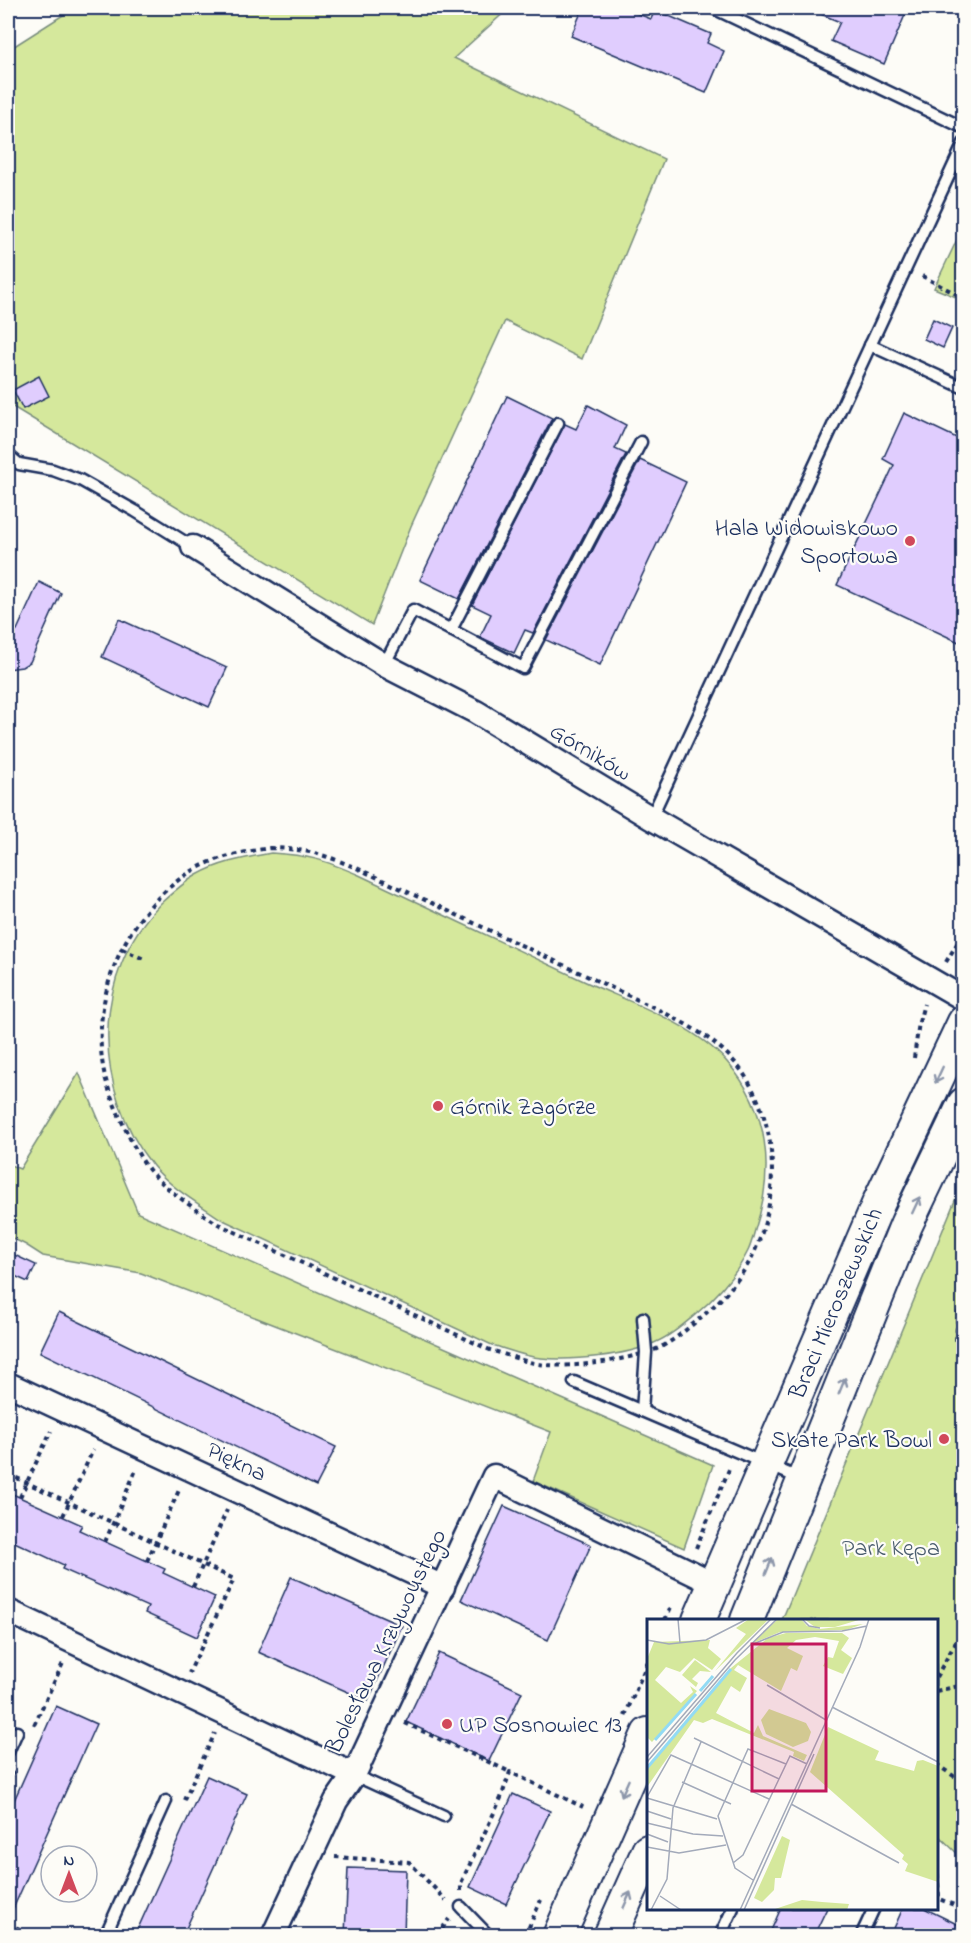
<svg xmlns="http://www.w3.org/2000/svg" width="971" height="1943" viewBox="0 0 971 1943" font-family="'Indie Flower',sans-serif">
<rect width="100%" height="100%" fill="#fdfcf7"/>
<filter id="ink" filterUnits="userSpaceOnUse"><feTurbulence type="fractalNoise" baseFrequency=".0167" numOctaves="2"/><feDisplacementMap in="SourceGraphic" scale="12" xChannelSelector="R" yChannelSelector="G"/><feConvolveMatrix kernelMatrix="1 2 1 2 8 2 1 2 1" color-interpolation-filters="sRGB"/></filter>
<g filter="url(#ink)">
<g fill="#d5e89c" stroke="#788c7d" stroke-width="1.5">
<path d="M74,8H509L454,58L664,159L582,359L505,321L411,526L372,625L8,404V50Z"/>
<path d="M963,227V300L934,288Z"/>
<path d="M271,853C309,855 324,860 359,875C435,911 512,947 588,983C632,1003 694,1024 727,1062C769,1109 775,1171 755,1230C753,1237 751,1245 748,1251C736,1275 715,1298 695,1315C683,1325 669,1337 654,1343C625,1356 572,1361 541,1358C525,1357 507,1349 492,1345L221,1219C198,1203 171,1188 153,1166C92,1089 91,974 161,903C172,893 184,882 197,875C220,862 245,858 271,853Z"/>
<path d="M79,1073L138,1213L713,1465L684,1548L533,1481L551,1432L141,1273L43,1256L26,1245L8,1236V1164L20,1169Z"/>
<path d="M963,1181V1859L937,1834L936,1620H782Z"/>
</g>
<g fill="#e0cdfe" stroke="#1b2f5e" stroke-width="1.5">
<path d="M583,8H623L651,19L655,10L711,34L707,43L724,51L706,93L571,36Z"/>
<path d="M806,8H908L884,64L831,41L840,22Z"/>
<path d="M933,319L952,328L943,348L924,339Z"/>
<path d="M39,376L49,396L23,409L13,390Z"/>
<path d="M507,396L552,418L459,599L420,580Z"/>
<path d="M588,405L626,425L615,449L626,454L533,633L525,630L514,653L480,637L491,614L472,605L565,424L576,429Z"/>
<path d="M904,413L963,441V644L837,585L894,465L883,459Z"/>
<path d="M640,460L686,482L600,665L546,640Z"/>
<path d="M39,582L61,593L30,662L22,667L8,669V635L17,630Z"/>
<path d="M119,619L227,668L209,707L102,657Z"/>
<path d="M8,1252L36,1265L28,1282L8,1273Z"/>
<path d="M59,1312L336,1447L316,1486L40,1352Z"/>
<path d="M8,1492L82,1525L79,1530L165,1569L163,1573L215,1597L197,1637L145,1613L148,1607L62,1569L64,1565L8,1539Z"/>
<path d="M504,1506L591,1545L548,1640L461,1600Z"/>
<path d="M291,1577L402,1626L368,1701L258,1652Z"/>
<path d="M439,1653L522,1692L489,1761L406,1722Z"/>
<path d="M56,1706L96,1724L8,1920V1814Z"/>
<path d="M207,1776L247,1794L183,1935H135Z"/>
<path d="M513,1794L550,1811L506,1904L470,1887Z"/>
<path d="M348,1868L406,1870L404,1935H345Z"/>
<path d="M781,1908H827L814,1935H769Z"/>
<path d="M903,1908H924L963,1927V1935H891Z"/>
</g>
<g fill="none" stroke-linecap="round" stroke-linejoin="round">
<defs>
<g id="service">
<path d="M713,8L964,128"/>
<path d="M870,345L964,388"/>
<path d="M8,455L19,464L53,470L80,480L135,511L193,547"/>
<path d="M451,630L558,423"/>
<path d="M384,665L413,610L523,668L641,442"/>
<path d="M651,818L964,143"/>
<path d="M574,1382L801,1479"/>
<path d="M642,1411L646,1352L643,1318"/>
<path d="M8,1752L17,1732"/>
<path d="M354,1775L444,1816"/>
<path d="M461,1907L489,1936"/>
<path d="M105,1936L166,1801"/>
<path d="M720,1936L733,1908"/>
<path d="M861,1936L874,1908"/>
</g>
<g id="minor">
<path d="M193,547L384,665L476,712L651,818L964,999"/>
<path d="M8,1384L443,1587"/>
<path d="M8,1611L354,1775L494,1476L715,1584"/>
<path d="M273,1936L336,1801L354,1775"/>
</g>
<g id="secondary">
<path d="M699,1620L879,1202L964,1022"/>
<path d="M747,1620L906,1225L964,1104"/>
<path d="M559,1936L648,1734"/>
<path d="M610,1936L648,1851"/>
</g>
</defs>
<use href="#service" stroke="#1b2f5e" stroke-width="15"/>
<use href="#minor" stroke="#1b2f5e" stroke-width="27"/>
<use href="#secondary" stroke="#1b2f5e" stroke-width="36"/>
<g stroke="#1b2f5e" stroke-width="4" stroke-dasharray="4.5 4.5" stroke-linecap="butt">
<path d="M922,276L964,298"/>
<path d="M270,848C309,849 326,855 361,870L655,1008C690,1026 726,1044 747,1079C779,1132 779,1197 754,1253C742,1278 720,1302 699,1319C686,1330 670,1344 654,1350C622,1361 572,1369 538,1364C522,1361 505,1354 490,1350L218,1224C194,1208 170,1193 150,1171C139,1157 130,1139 123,1124C115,1107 108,1090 104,1072C89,996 126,911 192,871C216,857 243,852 270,848Z"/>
<path d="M122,949L144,959"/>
<path d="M946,962L964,932"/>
<path d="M914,1058L919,1022L924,1004"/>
<path d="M964,1302L958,1313L956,1342L964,1348"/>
<path d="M8,1474L234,1579L189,1673"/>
<path d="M20,1497L51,1431"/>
<path d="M63,1516L93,1450"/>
<path d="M105,1542L136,1470"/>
<path d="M696,1548L730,1467"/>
<path d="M147,1561L180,1488"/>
<path d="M193,1587L227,1510"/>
<path d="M665,1620L672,1605"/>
<path d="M936,1677L964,1628"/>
<path d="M936,1691L964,1685"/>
<path d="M625,1716L648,1661"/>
<path d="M405,1723L510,1772"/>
<path d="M34,1725L64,1661"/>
<path d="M936,1764L964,1783"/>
<path d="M8,1784L15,1767"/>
<path d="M184,1800L215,1733"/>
<path d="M936,1856L939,1899L964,1909"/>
<path d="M335,1857L409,1862L446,1900"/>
<path d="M461,1891V1883L501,1798L510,1772L583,1807"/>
<path d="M8,1923L33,1936"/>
<path d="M437,1936L449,1919"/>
<path d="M525,1936L541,1900"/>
</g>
<use href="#service" stroke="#fdfcf7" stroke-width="10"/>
<use href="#minor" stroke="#fdfcf7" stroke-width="22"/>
<use href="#secondary" stroke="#fdfcf7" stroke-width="32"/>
</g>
<defs><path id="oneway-shaft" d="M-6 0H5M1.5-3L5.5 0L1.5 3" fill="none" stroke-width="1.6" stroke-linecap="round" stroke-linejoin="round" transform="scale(1.5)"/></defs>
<g stroke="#8c96aa">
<use href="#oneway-shaft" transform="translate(939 1075) rotate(115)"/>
<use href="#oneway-shaft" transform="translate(916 1205) rotate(-65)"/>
<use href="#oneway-shaft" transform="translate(842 1386) rotate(-68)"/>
<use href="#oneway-shaft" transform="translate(769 1566) rotate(-68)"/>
<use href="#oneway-shaft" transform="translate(625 1788) rotate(114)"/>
<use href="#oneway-shaft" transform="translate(627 1900) rotate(-66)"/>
</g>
</g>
<g fill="#d1495b" stroke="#fdfcf7" stroke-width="2">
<circle cx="910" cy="541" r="6"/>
<circle cx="438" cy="1106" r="6"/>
<circle cx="944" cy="1439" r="6"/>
<circle cx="447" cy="1724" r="6"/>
</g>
<g text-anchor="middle" stroke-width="4.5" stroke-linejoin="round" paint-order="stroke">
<g font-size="24" fill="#1b2f5e" stroke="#fdfcf7" text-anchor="end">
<text x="898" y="535">Hala Widowiskowo<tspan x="898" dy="28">Sportowa</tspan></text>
<text x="450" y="1114" text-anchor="start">Górnik Zagórze</text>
<text x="932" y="1447">Skate Park Bowl</text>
<text x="459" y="1732" text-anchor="start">UP Sosnowiec 13</text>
</g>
<g font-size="24" fill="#1b2f5e" stroke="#fdfcf7">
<text transform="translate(591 751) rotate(31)" y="8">Górników</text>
<text transform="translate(835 1303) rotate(-67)" y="8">Braci Mieroszewskich</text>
<text transform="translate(237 1461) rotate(25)" y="8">Piękna</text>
<text transform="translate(385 1641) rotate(-64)" y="8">Bolesława Krzywoustego</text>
</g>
<g font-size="24" fill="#4a5d6e" stroke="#fdfcf7">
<text x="891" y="1555">Park Kępa</text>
</g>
</g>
<g transform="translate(647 1619)">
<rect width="291" height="291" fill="#fdfcf7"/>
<path d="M102,0H122L68,52L99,15L89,9ZM131,0H154L160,7L173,10L216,5L199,11L133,13L104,25ZM157,0H215L188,8H168ZM139,14H195L202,19L194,31L205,39L196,55L176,47L181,38L186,39L192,22L168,18L149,21L140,29L156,37L150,52L144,49L134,72L91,46L87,51L100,59L93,73L84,67L69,94L107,114L111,106L116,117L160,136L157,142L146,137L147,133L65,100L56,104L47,101L0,168V149L84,49L121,19ZM63,21L61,29L74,40L65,51L47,39L33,53L19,48L8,61L34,84L46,73L43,67L50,72L5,123L0,118V40L7,23ZM48,41L64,53L53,52L45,60L51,64L49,68L35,56ZM122,90L159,104L164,113L161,122L146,128L119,115L114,101ZM181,108L232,132L228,141L267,152L270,142L276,141L291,147V263L258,252L261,245L255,240L257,236L163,153ZM135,217L143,221L134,259H128L127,271L115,283L107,279ZM155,281L175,283L202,285L200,291H125Z" fill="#d5e89c"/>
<path fill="none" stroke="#92dbf4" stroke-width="3" d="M53,72L66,57M8,121L49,75M0,149L84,50"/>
<path fill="none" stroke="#a3aaba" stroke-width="1.5" d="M31,0L33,24M155,0L162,7L173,9M0,21L22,25L59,21L100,0M106,25L136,13L195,12L220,7M120,66L179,101M185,88L291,143M47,119L132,160L143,137L160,145M0,138L90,34L124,0M0,143L88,41L130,0M35,163L84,185M0,178L24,136L122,180M0,179L70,200M144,185L252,244M0,192L24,200M0,204L46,215L76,217M0,215L21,223M0,228L32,234L79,226M86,244L96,236L132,160M106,261L88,249L71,197L101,130L139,145M13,277L34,291M4,291L20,260L26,189L54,123M93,291L213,28L222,0M97,291L167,135"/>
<path fill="#c2185b" fill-opacity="0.15" stroke="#c2185b" stroke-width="3" d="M105,25H179V172H105Z"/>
<rect width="291" height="291" fill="none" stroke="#1b2f5e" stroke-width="3"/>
</g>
<rect width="971" height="1943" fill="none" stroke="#fdfcf7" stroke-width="30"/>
<rect x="15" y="15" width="941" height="1913" fill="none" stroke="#1b2f5e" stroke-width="2" filter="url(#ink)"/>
<g transform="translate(69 1874)"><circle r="28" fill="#fdfcf7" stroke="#a3aaba" stroke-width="1.5"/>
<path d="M0-4.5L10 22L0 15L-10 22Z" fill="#d1495b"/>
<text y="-9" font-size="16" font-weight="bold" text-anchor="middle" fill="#1b2f5e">N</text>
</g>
</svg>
